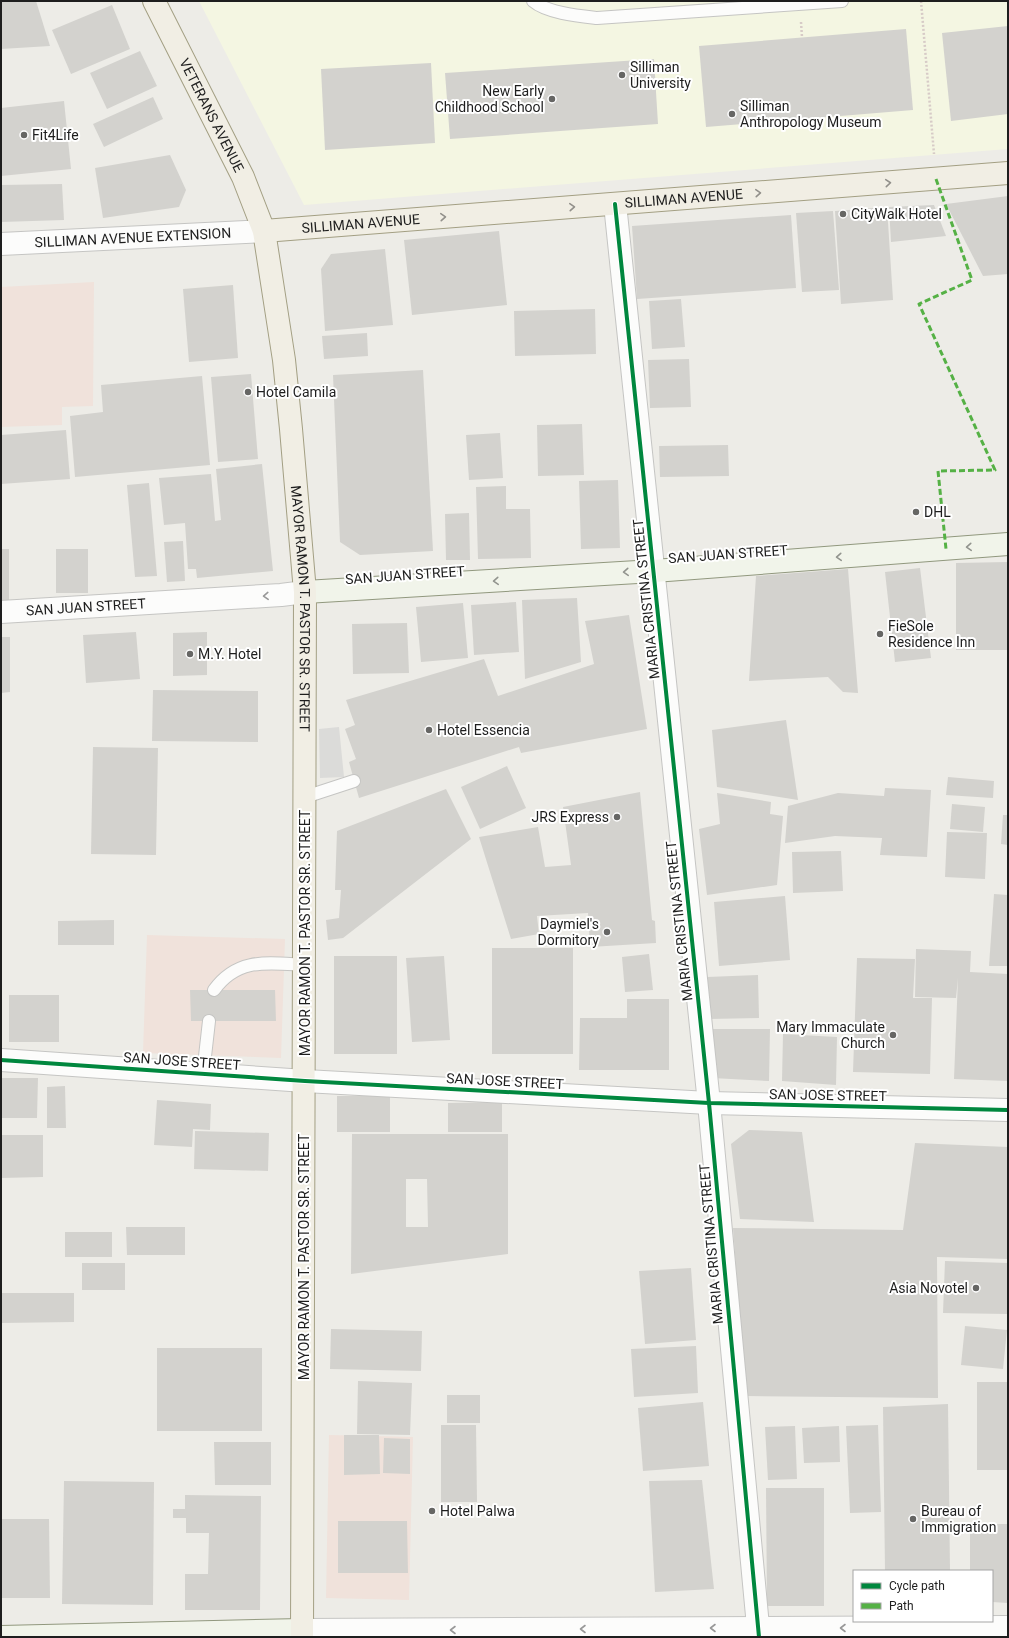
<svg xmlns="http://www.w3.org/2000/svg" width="1009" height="1638" viewBox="0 0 1009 1638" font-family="Roboto,sans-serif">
<rect width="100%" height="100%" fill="#edece7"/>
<g fill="#f0e2db">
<path d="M94,282L93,406L62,407V425L1,427V287Z"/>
<path d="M147,935L285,939L281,1058L143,1053Z"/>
<path d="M329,1435L413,1437L409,1600L326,1598Z"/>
</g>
<path fill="#f4f6e2" d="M199,1H1008V149L304,205Z"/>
<path fill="#dbdbd9" d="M339,727L344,777L320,778L319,729Z"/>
<g fill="#d3d2ce" fill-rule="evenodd">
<path d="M1,1H36L50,46L1,49Z"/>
<path d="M112,5L130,49L71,74L52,30Z"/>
<path d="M1008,26V114L951,121L942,33Z"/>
<path d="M906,29L913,110L706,127L699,46Z"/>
<path d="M140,51L157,86L107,109L90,73Z"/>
<path d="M654,59L658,124L450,139L445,73Z"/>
<path d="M431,63L435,143L325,150L321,69Z"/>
<path d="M153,97L163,119L104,147L93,124Z"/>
<path d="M64,101L71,169L1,176V108Z"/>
<path d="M170,155L186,190L179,207L103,218L95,168Z"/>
<path d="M62,184L64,220L1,222V185Z"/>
<path d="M1008,196V274L983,276L946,204Z"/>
<path d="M934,205L946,236L891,242L889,207Z"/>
<path d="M887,207L893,300L841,304L835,211Z"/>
<path d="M833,211L839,290L802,292L796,213Z"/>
<path d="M791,215L796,288L637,299L632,226Z"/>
<path d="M499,231L507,305L412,315L404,240Z"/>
<path d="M385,249L393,325L325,331L321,269L331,254Z"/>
<path d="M233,285L238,358L189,362L183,289Z"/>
<path d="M681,299L685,347L652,349L649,301Z"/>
<path d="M595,309L596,354L515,356L514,311Z"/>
<path d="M367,333L368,356L324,359L322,336Z"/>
<path d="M689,359L691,407L650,408L648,360Z"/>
<path d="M423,370L433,551L360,555L340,542L333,375Z"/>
<path d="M251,374L258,459L218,462L211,377Z"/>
<path d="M202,376L210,465L75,477L70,416L103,412L101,385Z"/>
<path d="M582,424L584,475L538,476L537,425Z"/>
<path d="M66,430L70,479L1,484V435Z"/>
<path d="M500,433L503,478L469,480L466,435Z"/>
<path d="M728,445L729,476L660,477L659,446Z"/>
<path d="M262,464L273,571L197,578L196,569H188L185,523L164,525L159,478L211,474L215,521L221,520L216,469Z"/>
<path d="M618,480L620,548L581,549L579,481Z"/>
<path d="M149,483L157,576L135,577L127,485Z"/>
<path d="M506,486V509H530L531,558L478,559L476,487Z"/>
<path d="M469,513L470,560H446L445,514Z"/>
<path d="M183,541L185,581L167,582L164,542Z"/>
<rect x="1" y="549" width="8" height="52"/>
<rect x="56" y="549" width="32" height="44"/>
<path d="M1008,562V650H956V563Z"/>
<path d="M920,568L931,658L895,662L885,572Z"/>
<path d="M848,569L858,693L843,692L828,677L749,681L756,576Z"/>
<path d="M577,598L581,662L525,679L522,600Z"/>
<path d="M516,602L519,652L474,655L471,605Z"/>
<path d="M463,603L468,658L421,662L416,607Z"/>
<path d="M629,615L647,729L521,753L519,747L359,798L349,762L356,759L345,729L355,725L346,700L484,659L498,696L594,664L585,621Z"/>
<path d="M407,623L409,673L353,674L352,624Z"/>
<path d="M136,632L140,679L86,683L83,635Z"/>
<path d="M207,632V675L173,676V633Z"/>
<path d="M1,637H10V692L1,693Z"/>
<path d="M153,690L258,691V742L152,741Z"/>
<path d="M786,720L798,800L717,787L712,730Z"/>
<path d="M93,747L158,748L156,855L91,854Z"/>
<path d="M507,766L526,808L480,829L461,787Z"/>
<path d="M948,777L994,781L993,798L946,795Z"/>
<path d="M885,788L931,790L927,857L880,855L882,838L835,836L785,843L788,806L838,793L884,796Z"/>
<path d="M446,789L471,839L343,938L328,940L326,920L339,918L341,890H335L337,831Z"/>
<path d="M640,792L652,920L655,921L656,943L590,947L588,913L537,916L539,934L511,939L479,837L538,827L545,867L571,865L563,807Z"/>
<path d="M717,793L771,802L770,814L783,816L777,885L707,895L699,829L720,824Z"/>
<path d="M952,804L985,807L983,832L950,829Z"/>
<path d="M1003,815H1008V845L1001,844Z"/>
<path d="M947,832L987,833L985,879L945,877Z"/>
<path d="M841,851L843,891L793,893L792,852Z"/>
<path d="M994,894L1008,895V966H989Z"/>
<path d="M785,896L790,960L719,966L714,902Z"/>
<path d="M114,920V945H58V921Z"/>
<rect x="492" y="948" width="81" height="106"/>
<path d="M916,949L971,951L970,972L1008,974V1081L954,1079L958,978L956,998L915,997Z"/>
<path d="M649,954L653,990L625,992L622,957Z"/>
<rect x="334" y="956" width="63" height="98"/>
<path d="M444,956L450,1040L412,1042L406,958Z"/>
<path d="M857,958L915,959L913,998H932L930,1074L853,1072Z"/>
<path d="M758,975L759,1018L709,1019L707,977Z"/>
<path d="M190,990H275L276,1021H191Z"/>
<rect x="9" y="995" width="50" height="47"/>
<path d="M627,999H669V1070H579L580,1018H627Z"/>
<path d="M712,1029H770L769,1081L712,1078Z"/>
<path d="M783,1034L837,1037L836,1085L782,1081Z"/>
<path d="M1,1078H38L37,1118H1Z"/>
<path d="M65,1086L66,1128H47V1087Z"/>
<rect x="337" y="1096" width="53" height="36"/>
<path d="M157,1100L211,1104L210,1130L193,1129L192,1147L154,1145Z"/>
<path d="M502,1102V1132H448V1103Z"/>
<path d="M749,1130L802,1132L814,1222L740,1219L731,1144Z"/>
<path d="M195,1131L269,1133L268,1171L194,1169Z"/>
<path d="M352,1134H508V1254L351,1274ZM406,1179H427L428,1227H406Z"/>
<path d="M1,1135H43V1177L1,1178Z"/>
<path d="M915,1143L1008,1147V1259L937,1257L938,1398L746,1396L733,1228L903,1230Z"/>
<path d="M126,1227H185V1255H127Z"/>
<rect x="65" y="1232" width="47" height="25"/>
<path d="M945,1261L1008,1263V1314L943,1313Z"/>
<rect x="82" y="1263" width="43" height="27"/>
<path d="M691,1268L696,1340L645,1344L639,1271Z"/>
<path d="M1,1293H74V1322L1,1323Z"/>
<path d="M965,1326L1007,1330L1003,1369L961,1365Z"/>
<path d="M331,1329L422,1331L421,1371L330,1369Z"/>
<path d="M696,1346L698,1393L634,1397L631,1349Z"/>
<rect x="157" y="1348" width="105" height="83"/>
<path d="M358,1381L412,1383L410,1435L357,1434Z"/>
<rect x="977" y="1382" width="31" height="88"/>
<rect x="447" y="1395" width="33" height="28"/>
<path d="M703,1402L709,1466L643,1471L638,1408Z"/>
<path d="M948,1404L950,1571H885L883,1407Z"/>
<path d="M441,1425H476L477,1502H441Z"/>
<path d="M878,1425L881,1512L850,1513L846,1426Z"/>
<path d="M795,1426L797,1479L768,1480L765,1427Z"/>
<path d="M839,1426L840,1462L804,1463L802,1428Z"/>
<path d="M344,1435H379L380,1474L344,1475Z"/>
<path d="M384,1438L410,1439V1474L383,1473Z"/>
<path d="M214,1442H271V1485H215Z"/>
<path d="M702,1480L714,1589L655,1592L649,1481Z"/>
<path d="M64,1481L154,1482L153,1605L62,1604Z"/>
<path d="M766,1488H824V1606H767Z"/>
<path d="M185,1495L261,1496L260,1610H185V1574H208L209,1533H186V1518H173V1509H185Z"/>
<path d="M1,1519H49L50,1598H1Z"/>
<path d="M338,1521H407L408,1573H338Z"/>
<path d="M970,1524H1008V1603L992,1602V1571H970Z"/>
</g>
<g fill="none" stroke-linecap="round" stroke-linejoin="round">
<defs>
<g id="service">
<path d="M533,1C547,13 579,16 597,18L842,1"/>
<path d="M305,797L354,781"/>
<path d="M214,990C238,957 268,963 305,965"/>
<path d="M203,1074L209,1021"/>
</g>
<g id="tertiary">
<path d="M615,204L709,1103L759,1637"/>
<path id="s1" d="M1,244L264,231"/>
<path id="s2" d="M1,612L281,595L305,592"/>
<path d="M1,1060L305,1081L709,1103L1008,1110"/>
<path d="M302,1630L1008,1627"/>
</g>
<g id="secondary">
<path d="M305,592L654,571L1008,544"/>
<path d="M1,1637L302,1630"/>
</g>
<g id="primary">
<path id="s3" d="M154,1L243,177L264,231L284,360L291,429L305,592L302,1637"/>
<path id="s4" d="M264,231L1008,173"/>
</g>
</defs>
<use href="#service" stroke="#c5c5c3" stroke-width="14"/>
<use href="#tertiary" stroke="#c5c5c3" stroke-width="24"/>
<use href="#secondary" stroke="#91987e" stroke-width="24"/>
<use href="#primary" stroke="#a39f83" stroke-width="24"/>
<g stroke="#d7cbc7" stroke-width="2.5" stroke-dasharray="2 2" stroke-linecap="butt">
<path d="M921,1L934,154"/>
<path d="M801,22L802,37"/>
</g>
<use href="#service" stroke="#fcfcfb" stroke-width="12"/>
<use href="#tertiary" stroke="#fcfcfb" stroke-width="22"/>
<use href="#secondary" stroke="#f1f4ea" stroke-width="22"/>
<use href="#primary" stroke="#f1eee4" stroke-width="22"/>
<path stroke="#55b145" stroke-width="3" stroke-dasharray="6 3" stroke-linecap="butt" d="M936,179L972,280L919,304L995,470L938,471L946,549"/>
<defs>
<g id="cycleway">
<path d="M615,204L709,1103L759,1637"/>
<path d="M1,1060L305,1081L709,1103L1008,1110"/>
</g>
</defs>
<use href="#cycleway" stroke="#fff" stroke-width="6"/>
<use href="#cycleway" stroke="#00873e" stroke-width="4"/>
</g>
<defs><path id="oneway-chevron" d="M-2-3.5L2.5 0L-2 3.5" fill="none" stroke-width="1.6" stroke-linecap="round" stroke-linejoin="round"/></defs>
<g stroke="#92908b">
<use href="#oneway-chevron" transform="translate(888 183) rotate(-5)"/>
<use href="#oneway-chevron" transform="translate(758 193) rotate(-4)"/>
<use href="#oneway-chevron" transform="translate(572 207) rotate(-4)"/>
<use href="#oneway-chevron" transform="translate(443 217) rotate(-4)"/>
</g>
<g stroke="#92948e">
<use href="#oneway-chevron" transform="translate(969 547) rotate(176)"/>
<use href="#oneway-chevron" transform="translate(839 557) rotate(176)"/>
<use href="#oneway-chevron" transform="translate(626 572) rotate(176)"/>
<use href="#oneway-chevron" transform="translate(496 581) rotate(176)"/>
</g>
<g stroke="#989898">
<use href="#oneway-chevron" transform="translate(266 596) rotate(177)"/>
<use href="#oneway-chevron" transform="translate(713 1628) rotate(180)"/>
<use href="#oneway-chevron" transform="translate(843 1628) rotate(180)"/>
<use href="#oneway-chevron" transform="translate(583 1629) rotate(180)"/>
<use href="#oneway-chevron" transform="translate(453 1630) rotate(180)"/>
</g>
<g fill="#666664" stroke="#fff" stroke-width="1.5">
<circle cx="622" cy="75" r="4"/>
<circle cx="552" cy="99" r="4"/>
<circle cx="732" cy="114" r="4"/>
<circle cx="24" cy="135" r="4"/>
<circle cx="843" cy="214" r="4"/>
<circle cx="248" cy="392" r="4"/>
<circle cx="916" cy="512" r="4"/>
<circle cx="880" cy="634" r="4"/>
<circle cx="190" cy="654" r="4"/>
<circle cx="429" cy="730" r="4"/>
<circle cx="617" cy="817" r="4"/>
<circle cx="607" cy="932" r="4"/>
<circle cx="893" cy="1035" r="4"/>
<circle cx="976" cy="1288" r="4"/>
<circle cx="432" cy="1511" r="4"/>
<circle cx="913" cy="1519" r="4"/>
</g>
<g text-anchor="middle" stroke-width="4" stroke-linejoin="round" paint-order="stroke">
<g font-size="14" fill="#1e1e1e" stroke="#fff" text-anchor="start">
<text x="630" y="72">Silliman<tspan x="630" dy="16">University</tspan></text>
<text x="544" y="96" text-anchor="end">New Early<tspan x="544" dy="16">Childhood School</tspan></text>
<text x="740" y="111">Silliman<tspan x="740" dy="16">Anthropology Museum</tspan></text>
<text x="32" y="140">Fit4Life</text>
<text x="851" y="219">CityWalk Hotel</text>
<text x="256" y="397">Hotel Camila</text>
<text x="924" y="517">DHL</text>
<text x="888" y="631">FieSole<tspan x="888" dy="16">Residence Inn</tspan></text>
<text x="198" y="659">M.Y. Hotel</text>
<text x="437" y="735">Hotel Essencia</text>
<text x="609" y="822" text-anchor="end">JRS Express</text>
<text x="599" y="929" text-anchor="end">Daymiel's<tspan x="599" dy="16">Dormitory</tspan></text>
<text x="885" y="1032" text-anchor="end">Mary Immaculate<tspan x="885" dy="16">Church</tspan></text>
<text x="968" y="1293" text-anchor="end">Asia Novotel</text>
<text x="440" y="1516">Hotel Palwa</text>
<text x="921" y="1516">Bureau of<tspan x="921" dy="16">Immigration</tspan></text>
</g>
<g font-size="14" fill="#1e1e1e" stroke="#fff">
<text dy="5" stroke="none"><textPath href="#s3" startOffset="128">VETERANS AVENUE</textPath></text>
<text dy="5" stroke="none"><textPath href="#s4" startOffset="421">SILLIMAN AVENUE</textPath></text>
<text dy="5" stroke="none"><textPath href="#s4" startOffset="97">SILLIMAN AVENUE</textPath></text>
<text dy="5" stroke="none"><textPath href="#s1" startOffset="132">SILLIMAN AVENUE EXTENSION</textPath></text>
<text transform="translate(728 554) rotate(-4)" y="5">SAN JUAN STREET</text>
<text transform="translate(405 575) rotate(-4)" y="5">SAN JUAN STREET</text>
<text transform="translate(646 599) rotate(-96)" y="5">MARIA CRISTINA STREET</text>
<text dy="5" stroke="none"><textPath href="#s2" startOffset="85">SAN JUAN STREET</textPath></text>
<text dy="5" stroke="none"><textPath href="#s3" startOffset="635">MAYOR RAMON T. PASTOR SR. STREET</textPath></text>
<text transform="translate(679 921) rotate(-96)" y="5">MARIA CRISTINA STREET</text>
<text transform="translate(305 933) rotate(-90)" y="5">MAYOR RAMON T. PASTOR SR. STREET</text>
<text transform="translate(182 1061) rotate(4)" y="5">SAN JOSE STREET</text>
<text transform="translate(505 1081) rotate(3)" y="5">SAN JOSE STREET</text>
<text transform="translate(828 1095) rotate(1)" y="5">SAN JOSE STREET</text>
<text transform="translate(711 1244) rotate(-95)" y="5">MARIA CRISTINA STREET</text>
<text transform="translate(304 1257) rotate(-90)" y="5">MAYOR RAMON T. PASTOR SR. STREET</text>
</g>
</g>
<rect width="1009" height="1638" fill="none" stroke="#1e1e1e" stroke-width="4"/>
<rect x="853" y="1570" width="140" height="52" fill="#ffffff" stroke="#a5a5a5"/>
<rect x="861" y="1583" width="20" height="6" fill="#00873e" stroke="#a5a5a5"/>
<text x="889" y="1590" font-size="12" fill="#1e1e1e">Cycle path</text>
<rect x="861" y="1603" width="20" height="6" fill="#55b145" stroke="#a5a5a5"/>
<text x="889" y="1610" font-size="12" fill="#1e1e1e">Path</text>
</svg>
